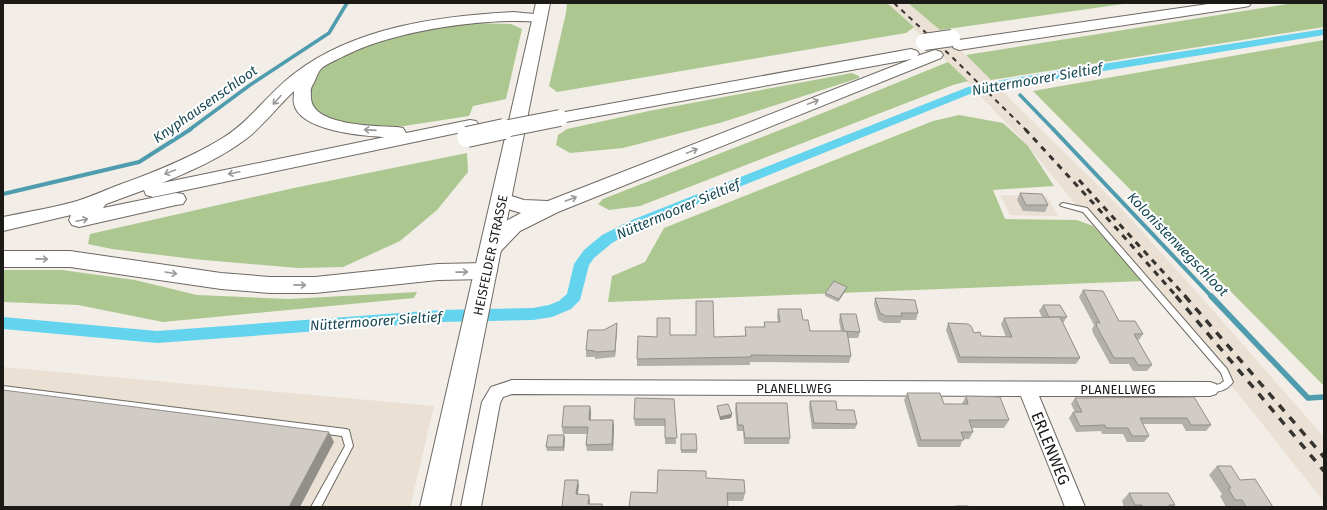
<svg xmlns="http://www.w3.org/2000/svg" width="1327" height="510" viewBox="0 0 1327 510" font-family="'Fira Sans',sans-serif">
<rect width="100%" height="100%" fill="#f2ede6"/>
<g fill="#eae0d3">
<path d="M887,3H908L940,30L1117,204L1210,307L1324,437V502L1248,406L1144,281L1093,226L1028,146L948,62Z"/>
<path d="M1000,195L1047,196L1058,216L1010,215Z"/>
<path d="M3,367L434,406L410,507H3Z"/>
</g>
<g fill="#acc890">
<path d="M567,3H887L914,27L906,33L557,92L549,86L566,13Z"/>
<path d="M908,3H1130L940,30Z"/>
<path d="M1294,3H1324V27L991,80L966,55Z"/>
<path d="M475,23L511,24L522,29L506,99L473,106L469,116L391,128L355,127L323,117L311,106L309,88L320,71L343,55L411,30Z"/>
<path d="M1324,40V386L1033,91Z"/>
<path d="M948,62L968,81L953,85L640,206L609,210L598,204L603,199L798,123Z"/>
<path d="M852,73L859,76V78L723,122L623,148L570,153L556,145L558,135L567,129L649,111Z"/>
<path d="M959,115L1003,123L1028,146L1054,186L993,190L1005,219L1077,220L1093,226L1144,281L608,302L612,276L645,262L664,228L933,121Z"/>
<path d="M467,153L468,172L437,210L400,241L343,267L298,268L193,259L112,249L88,244L90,234L294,188Z"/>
<path d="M3,270H62L135,280L197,295L289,299L417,292L414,298L163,322L78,305L3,302Z"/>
</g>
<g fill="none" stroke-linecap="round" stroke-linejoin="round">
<g stroke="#4e9cae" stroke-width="3.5">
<path d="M1020,95L1054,130"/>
<path d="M189,130L250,85L329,33L347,3"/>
</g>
<g stroke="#4e9cae" stroke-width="4">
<path d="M1053,129L1212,297"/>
<path d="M3,194L139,162L191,129"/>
</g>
<path stroke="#4e9cae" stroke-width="5.5" d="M1211,296L1308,398L1324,397"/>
<path fill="#63d3ee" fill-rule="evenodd" d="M1324,29V35L975,92L642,226L612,243L594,258L589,265L580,300L571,309L552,317L533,320L440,322L157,343L3,329V317L157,331L440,310L533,308L549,305L559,301L567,294L574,264L584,250L602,235L632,220L968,87L996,81Z"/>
<defs>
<g id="service">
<path d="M1063,203L1087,208L1227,369L1233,382C1228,390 1216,394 1207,391L1206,389L1207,387L1220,384L1224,381L1221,373L1083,212L1061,206L1060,205L1061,204Z"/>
<path d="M3,386L346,429L349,430L353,446L321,507H311L345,446L342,436L3,392Z"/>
</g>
<path id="minor" d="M512,380L1210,382L1216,384L1219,389L1216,394L1210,396H1039L1085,507H1065L1021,396L512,394L503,397L500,403L481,507H461L482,402L491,387Z"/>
<path id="primary" d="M536,3H550L450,507H420Z"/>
<g id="motorway">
<path d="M1215,3H1251L1249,6L1244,7L959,50L954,48L951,45L954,42L959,40Z"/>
<path d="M513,12L545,15L547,18L545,21L540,22C485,17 393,31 344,56C337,60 325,64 320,70C317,74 315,82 312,86C310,90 311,94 311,98C312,126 377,126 397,127L403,128L406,133L470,120L476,121L479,125L476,129L153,197L146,195L144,190L106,204L103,208L176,193L183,194L186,199L183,204L176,205L79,227L72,225L69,220L71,215L3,231V217C27,212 53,208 77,201C90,197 103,191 116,186C152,173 188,159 221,139C250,122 268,93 295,73C355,27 439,16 513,12ZM294,91C294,95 293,100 294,104C300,131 363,136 385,137L162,183C191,171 221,158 246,139C264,125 277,107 294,91Z"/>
<path d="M911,49L917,51L919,54L917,56L935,50L941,52L943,55L941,58L558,212L520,231L499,253L491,255L483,253L480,248L506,221L521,213L501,207L495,204L492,199L495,194L502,193L524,200L548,201L912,59L560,123L554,122L551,118L554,114Z"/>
<path d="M3,251H70L221,273L270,277H315L438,264L486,263L494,265L497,271L494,277L486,279L438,280L315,293H270L221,289L70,267H3Z"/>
</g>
</defs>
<use href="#service" stroke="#6e6964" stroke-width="2"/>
<use href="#minor" stroke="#6e6964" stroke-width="2"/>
<use href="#primary" stroke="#6e6964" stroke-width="2"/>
<use href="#motorway" stroke="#6e6964" stroke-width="2"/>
<use href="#service" fill="#fff" fill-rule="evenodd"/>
<use href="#minor" fill="#fff" fill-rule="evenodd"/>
<use href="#primary" fill="#fff" fill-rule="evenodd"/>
<use href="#motorway" fill="#fff" fill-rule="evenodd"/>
<path stroke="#363430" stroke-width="2" stroke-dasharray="5 5" stroke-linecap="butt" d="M894,3L952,57L1026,130"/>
<g stroke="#363430" stroke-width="3" stroke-dasharray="6 6" stroke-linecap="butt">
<path d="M1025,129L1117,229L1177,297"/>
<path d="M1079,180L1186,297"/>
</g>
<g stroke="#363430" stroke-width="3.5" stroke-dasharray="8 8" stroke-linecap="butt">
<path d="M1176,296L1324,471"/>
<path d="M1185,296L1324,457"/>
</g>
<defs>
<g id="motorway-bridge-far1">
<path d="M924,42L952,38"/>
<path d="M499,130L560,118"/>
</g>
<path id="motorway-bridge" d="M467,137L504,129"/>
</defs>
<use href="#motorway-bridge-far1" stroke="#6e6964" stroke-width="18" stroke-linecap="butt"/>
<use href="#motorway-bridge" stroke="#6e6964" stroke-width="22" stroke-linecap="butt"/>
<use href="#motorway-bridge-far1" stroke="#fff" stroke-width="16"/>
<use href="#motorway-bridge" stroke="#fff" stroke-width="20"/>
</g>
<g fill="#b3afa9">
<path d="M1020,193L1048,205L1045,212L1023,211L1017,200Z"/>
<path d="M847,287L846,290L838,302L825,296V293Z"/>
<path d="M1083,290L1119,321L1143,334L1139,340H1137L1152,365L1147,371H1133L1129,364H1110L1093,333L1092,329L1094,325L1079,297Z"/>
<path d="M875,298L918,313L916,320H901L900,323H884L878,320L874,304Z"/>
<path d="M696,301L714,337L745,336V327H764V322H778L777,316L778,309L803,320L810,331H841L839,321L840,314L860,332L858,338H848L851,356L849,363L750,362V365L637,366V359L657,337L670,335H696Z"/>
<path d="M1043,305L1067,317L1063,323L1080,358L1076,364L958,363L946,330L948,323L974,333L981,336L1006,337L1001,324L1004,318L1042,317L1039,311Z"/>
<path d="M617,323V329L615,357L595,359V357H586V350L604,330Z"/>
<path d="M907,393L944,404H962L966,396L1009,420L1004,428H972L973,432L969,439H963L960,447H918L904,400Z"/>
<path d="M1194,397L1211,425L1206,431H1186L1182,424H1143L1149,436L1144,442H1127L1123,434H1102L1101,431L1076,432L1069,418L1073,412H1075L1071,404L1075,398Z"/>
<path d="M674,399L676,444H665V426H635L634,419Z"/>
<path d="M810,401L837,410L857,424L855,429H812L809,407Z"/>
<path d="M736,403L790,438L789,444H744L743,431H737L735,409Z"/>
<path d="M590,406L591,413V420H613L614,426L613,451H587L586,445L587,434H563L562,427Z"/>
<path d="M717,406L732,414L731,418L720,420L717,409Z"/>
<path d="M681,434L697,450V453H681Z"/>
<path d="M565,438L564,451H547L546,447Z"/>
<path d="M1217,466L1240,480L1273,507H1226L1220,496L1222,494L1209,475Z"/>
<path d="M706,478L745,493L743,501H728L657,493Z"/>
<path d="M1129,493L1175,505L1173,507H1124L1122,501Z"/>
</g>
<g fill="#928e8a">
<path d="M847,287L846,290L838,302L839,299Z"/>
<path d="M617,323V329L615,357V351Z"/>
<path d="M590,406L591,413L590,426L589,420Z"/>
<path d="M732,414L731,418L720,420V417Z"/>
<path d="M613,420L614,426L613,451L612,444Z"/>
<path d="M329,432L334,442L300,507H289Z"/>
<path d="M564,435L565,438L564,451L563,447Z"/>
<path d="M578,480L579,486L577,500L576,494Z"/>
<path d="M589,495L590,501L589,507L588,504Z"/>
</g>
<g fill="#d0cbc5" stroke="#928e8a">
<path d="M1020,193L1042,194L1048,205H1026Z"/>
<path d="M834,281L847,287L839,299L825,293Z"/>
<path d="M1083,290L1103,291L1119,321H1135L1143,334H1134L1152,365H1138L1134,358H1114L1097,327L1096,322L1100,323Z"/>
<path d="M875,298L915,300L918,313H901L902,316H886L880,313Z"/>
<path d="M696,301H713L714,337L746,336L745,327H765L764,322H780L778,309H801L803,320H808L810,331H847L851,356L751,355V357L637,359L638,336L657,337V318H670V335H696Z"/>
<path d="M1043,305H1060L1067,317H1049Z"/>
<path d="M840,314H856L860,332L844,331Z"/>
<path d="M1060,317L1080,358L960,357L948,323L968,324L971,326L974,333L980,332L981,336L1012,337L1004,318Z"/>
<path d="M617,323L615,351L595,352V351L586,350L588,330H604Z"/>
<path d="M3,390L329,432L289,507H3Z"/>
<path d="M907,393H940L944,404H968L966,396L1000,397L1009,420H969L973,432H961L964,440H921Z"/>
<path d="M1194,397L1211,425H1191L1187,418H1140L1149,436H1132L1128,428H1106L1105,425L1080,426L1073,412H1082L1075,398Z"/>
<path d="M635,398L674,399L677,438H665V419H634Z"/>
<path d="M810,401H836L837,410H854L857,424L814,423Z"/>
<path d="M736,403H787L790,438H745L743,425H738Z"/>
<path d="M728,404L732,414L720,417L717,406Z"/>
<path d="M564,406H590L589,420H613L612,444L586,445L588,427H562Z"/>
<path d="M681,434H696L697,450H681Z"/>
<path d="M548,435H564L563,447H546Z"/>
<path d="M1217,466H1231L1240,480L1255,479L1273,507H1246L1242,500H1235L1228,488H1231Z"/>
<path d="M658,470L706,471V478L744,480L745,493H727L728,507H629L631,492L657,493Z"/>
<path d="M565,480H578L576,494L589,495L588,504H602V507H562Z"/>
<path d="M1129,493H1168L1175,505H1169L1170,507H1143L1142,505H1135Z"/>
<rect x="956" y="506" width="12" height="1"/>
</g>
<defs><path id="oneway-shaft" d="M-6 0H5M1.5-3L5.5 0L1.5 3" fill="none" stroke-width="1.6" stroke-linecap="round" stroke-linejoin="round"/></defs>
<g stroke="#999897">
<use href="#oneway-shaft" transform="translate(277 100) rotate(132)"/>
<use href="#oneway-shaft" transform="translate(813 102) rotate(-21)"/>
<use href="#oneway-shaft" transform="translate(370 130) rotate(-176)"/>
<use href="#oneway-shaft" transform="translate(692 151) rotate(-22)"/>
<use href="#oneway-shaft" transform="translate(170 172) rotate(158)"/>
<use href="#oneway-shaft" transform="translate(234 173) rotate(168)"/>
<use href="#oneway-shaft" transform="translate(571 199) rotate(-20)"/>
<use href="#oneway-shaft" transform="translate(82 220) rotate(-12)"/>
<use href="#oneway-shaft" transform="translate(42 259) rotate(1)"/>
<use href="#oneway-shaft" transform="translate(462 272) rotate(-1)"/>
<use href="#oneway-shaft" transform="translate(171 273) rotate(9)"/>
<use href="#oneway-shaft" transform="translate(300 285) rotate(1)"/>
</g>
<g text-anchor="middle" stroke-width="4" stroke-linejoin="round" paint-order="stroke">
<g font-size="13" fill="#1c1a17" stroke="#fff">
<text transform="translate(490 255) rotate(-78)" y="5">HEISFELDER STRASSE</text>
<text x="794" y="393">PLANELLWEG</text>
<text x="1118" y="394">PLANELLWEG</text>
</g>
<g font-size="14" font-style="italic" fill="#174954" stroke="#fff">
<text transform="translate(1037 79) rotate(-10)" y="5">Nüttermoorer Sieltief</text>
<text transform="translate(205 104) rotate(-35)" y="5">Knyphausenschloot</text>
<text transform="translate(678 209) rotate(-23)" y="5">Nüttermoorer Sieltief</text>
<text transform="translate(1178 244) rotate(46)" y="5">Kolonistenwegschloot</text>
<text transform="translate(376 321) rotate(-4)" y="5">Nüttermoorer Sieltief</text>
</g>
<g font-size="16" fill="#1c1a17" stroke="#fff">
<text transform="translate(1051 448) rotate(68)" y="6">ERLENWEG</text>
</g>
</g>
<rect width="1327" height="510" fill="none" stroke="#1c1a17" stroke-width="8"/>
</svg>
